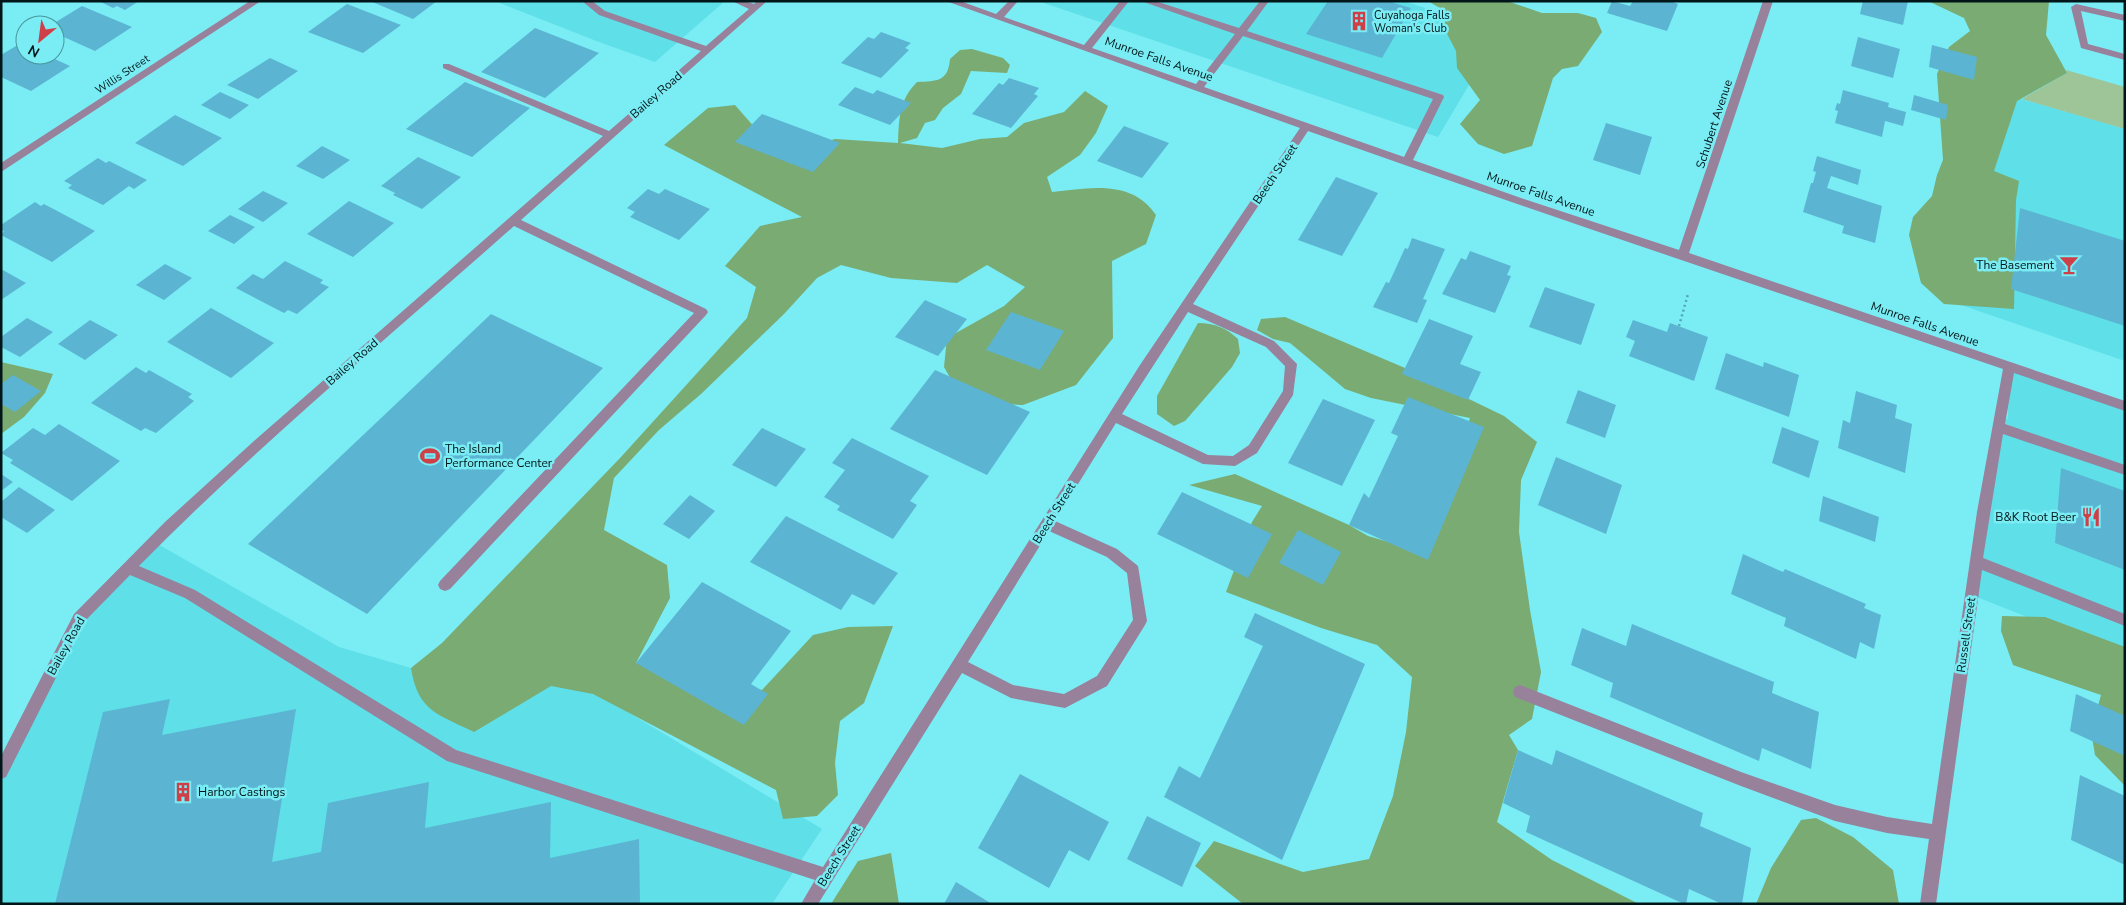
<svg xmlns="http://www.w3.org/2000/svg" width="2126" height="905" viewBox="0 0 2126 905" font-family="'Nunito Sans',sans-serif">
<rect width="100%" height="100%" fill="#7aecf4"/>
<g fill="#5fdfe8">
<path d="M495,1H725L655,62L599,42Z"/>
<path d="M1038,1H1404L1500,33L1438,137Z"/>
<path d="M1997,92L2125,129V361L1961,305Z"/>
<path d="M2009,367L2125,406V656L1972,595L1998,427L2008,418Z"/>
<path d="M154,542L339,647L493,692L548,664L822,829L772,904H1V772L79,618Z"/>
</g>
<path fill="#9dc597" d="M2066,70L2125,87V129L2022,99L2067,73Z"/>
<g fill="#7aab73">
<path d="M1428,1H1507L1542,13H1578L1596,18L1602,32L1578,66L1562,69L1553,78L1532,146L1504,154L1478,144L1460,124L1480,100L1457,68L1456,51L1443,26L1448,13Z"/>
<path d="M1928,1H2049L2046,35L2067,73L2017,101L1994,171L2019,181L2016,200L2014,309L1944,304L1921,283L1909,235L1913,217L1932,196L1937,175L1943,160L1937,74L1949,47L1970,31L1964,18Z"/>
<path d="M972,49L1003,58L1010,65L1007,73L971,71L961,94L943,108L935,120L925,123L917,138L900,143L942,148L980,139L1007,137L1024,123L1064,112L1085,91L1108,106L1096,133L1080,155L1047,177L1052,192C1089,188 1132,179 1156,215L1146,244L1112,261L1113,338L1076,385L1023,405L964,402L944,367L947,338L1004,306L1025,287L987,265L957,283L891,278L841,265L817,278L784,314L701,394L659,430L614,478L604,530L667,565L670,598L636,663L762,690L813,635L848,627L893,626L864,703L840,721L835,763L838,795L817,816L783,819L776,790L593,694L551,686L474,732C438,714 418,712 411,668L442,643L621,457L747,318L756,287L725,266L760,226L802,217L664,145L708,108L735,105L756,129L788,153L835,139L898,143C899,119 899,100 917,82C937,81 948,82 950,59L960,50Z"/>
<path d="M1285,317L1405,368L1504,416L1537,442L1521,480L1519,532L1530,610L1541,672L1532,719L1509,735L1518,750L1497,822L1552,860L1639,904H1243L1195,866L1214,841L1303,872L1369,859L1393,796L1406,732L1412,677L1377,645L1321,628L1226,592L1252,522L1262,506L1189,485L1235,474L1349,525L1368,536L1399,545L1433,517L1470,418L1371,398L1345,389L1290,343L1273,339L1257,330L1261,319Z"/>
<path d="M1198,323C1215,323 1226,328 1238,339L1240,353L1232,367L1185,421L1174,426L1157,414V396Z"/>
<path d="M1,362L53,374L45,393L24,417L1,434Z"/>
<path d="M2002,616L2045,617L2125,647V786L2095,755L2091,731L2101,695L2013,665L2001,631Z"/>
<path d="M1816,818L1853,837L1893,870L1899,904H1756L1771,868L1801,820Z"/>
<path d="M891,853L899,904H831L858,861Z"/>
</g>
<g fill="#5bb5d2">
<path d="M99,1H139L125,10L117,6L113,8Z"/>
<path d="M370,1H437L413,19Z"/>
<path d="M1328,1H1387L1411,8L1382,58L1306,34Z"/>
<path d="M1612,1L1630,6L1633,1H1670L1678,4L1667,31L1607,13Z"/>
<path d="M1863,1H1908L1903,25L1860,14Z"/>
<path d="M347,4L401,25L363,53L308,32Z"/>
<path d="M82,6L132,27L95,51L55,33V25H51Z"/>
<path d="M535,28L599,53L545,98L481,72Z"/>
<path d="M881,32L911,43L905,48L909,50L881,78L841,63L868,37L874,39Z"/>
<path d="M1858,37L1900,49L1893,78L1851,66Z"/>
<path d="M21,43L25,45V55H46L70,66L31,91L1,77V55Z"/>
<path d="M1932,45L1977,57L1974,80L1929,67Z"/>
<path d="M270,58L298,71L258,99L227,85Z"/>
<path d="M1009,78L1039,88L1034,94L1038,96L1011,128L972,114L999,83L1003,85Z"/>
<path d="M465,82L530,108L472,157L406,129Z"/>
<path d="M855,87L873,94L877,90L911,103L890,125L838,105Z"/>
<path d="M1843,90L1889,103L1888,107L1906,112L1903,126L1885,121L1882,137L1835,123L1838,111L1835,110L1837,103L1840,104Z"/>
<path d="M220,92L249,105L230,119L201,105Z"/>
<path d="M1914,95L1948,105L1946,120L1911,110Z"/>
<path d="M762,114L840,143L813,172L735,142Z"/>
<path d="M175,115L222,138L183,166L135,143Z"/>
<path d="M1606,123L1652,137L1640,175L1593,160Z"/>
<path d="M1124,126L1169,143L1142,178L1097,161Z"/>
<path d="M322,146L350,160L323,179L296,166Z"/>
<path d="M1817,156L1861,170L1858,185L1831,176L1827,188L1882,206L1875,243L1842,233L1844,226L1803,212L1811,183H1813L1816,172L1813,171Z"/>
<path d="M418,157L461,177L422,209L393,195L395,193L381,186Z"/>
<path d="M98,158L106,163L109,161L147,180L134,189L129,186L103,205L68,188L72,185L64,181Z"/>
<path d="M1336,177L1378,193L1342,256L1298,240Z"/>
<path d="M648,189L659,194L665,189L710,209L679,240L630,217L635,212L627,208Z"/>
<path d="M263,191L288,203L263,222L238,209Z"/>
<path d="M349,201L394,223L353,257L307,234Z"/>
<path d="M35,202L41,206L44,204L95,231L52,262L1,235L4,231L1,230V225Z"/>
<path d="M2020,208L2125,241V326L2011,289Z"/>
<path d="M230,215L255,227L234,244L208,231Z"/>
<path d="M1412,238L1445,249L1423,299L1427,300L1417,323L1373,307L1386,282L1389,283L1405,248L1408,249Z"/>
<path d="M1470,251L1511,266L1507,275L1511,276L1495,313L1442,294L1461,258L1466,260Z"/>
<path d="M285,261L323,280L320,283L329,287L297,314L288,310L284,313L236,288L253,274L263,279Z"/>
<path d="M165,264L192,278L164,300L136,285Z"/>
<path d="M1,269L26,283L1,300Z"/>
<path d="M1545,287L1595,304L1581,345L1529,327Z"/>
<path d="M925,300L967,319L938,356L895,337Z"/>
<path d="M211,308L274,343L231,378L167,342Z"/>
<path d="M1011,312L1064,331L1040,370L986,350Z"/>
<path d="M491,314L603,368L367,614L248,544Z"/>
<path d="M27,318L53,332L20,357L1,347V337Z"/>
<path d="M1429,319L1473,336L1460,364L1481,372L1468,400L1402,374Z"/>
<path d="M90,320L118,335L85,360L58,344Z"/>
<path d="M1633,320L1667,332L1670,323L1708,337L1694,381L1629,356L1635,341L1626,337Z"/>
<path d="M1726,353L1763,367L1764,362L1799,375L1789,417L1715,389Z"/>
<path d="M136,367L146,373L149,370L192,394L188,397L194,401L156,433L145,428L141,431L91,403Z"/>
<path d="M935,370L1030,412L987,475L890,429Z"/>
<path d="M13,375L41,391L15,412L1,404V384Z"/>
<path d="M1578,390L1616,405L1605,438L1566,423Z"/>
<path d="M1856,391L1897,405L1895,418L1912,424L1905,473L1838,448L1843,420L1850,423Z"/>
<path d="M1408,397L1484,427L1428,560L1349,525L1364,493L1369,498L1398,436L1391,433Z"/>
<path d="M1323,399L1375,420L1342,486L1288,463Z"/>
<path d="M59,424L120,461L72,501L10,463L13,460L1,453L33,428L45,435Z"/>
<path d="M1782,427L1819,441L1809,478L1772,463Z"/>
<path d="M762,428L806,449L776,487L732,465Z"/>
<path d="M852,438L929,476L910,501L917,505L893,539L837,510L840,506L824,497L845,470L832,463Z"/>
<path d="M1556,457L1622,485L1606,534L1538,505Z"/>
<path d="M2061,468L2125,491V570L2055,543Z"/>
<path d="M1,474L13,482L1,491Z"/>
<path d="M19,487L55,510L27,533L1,517V502Z"/>
<path d="M1182,492L1272,534L1248,578L1157,534Z"/>
<path d="M690,495L715,511L689,539L663,524Z"/>
<path d="M1823,496L1879,517L1875,542L1819,521Z"/>
<path d="M786,516L898,573L874,605L852,594L841,610L750,562Z"/>
<path d="M1298,530L1341,552L1323,585L1279,563Z"/>
<path d="M1743,554L1783,572L1785,569L1866,604L1864,608L1881,615L1874,649L1860,642L1856,659L1784,626L1786,618L1731,594Z"/>
<path d="M702,582L791,631L751,684L768,694L744,725L636,663Z"/>
<path d="M1255,613L1365,664L1282,860L1164,797L1179,766L1200,778L1263,646L1244,637Z"/>
<path d="M1632,624L1774,682L1772,693L1819,712L1811,769L1762,748L1759,761L1610,697L1613,683L1571,665L1582,628L1626,646Z"/>
<path d="M2076,694L2125,716V756L2070,731Z"/>
<path d="M170,699L162,735L296,709L272,862L321,852L328,803L429,782L425,828L551,802L550,858L639,839L640,904H55L103,712Z"/>
<path d="M1518,750L1552,765L1556,750L1703,813L1700,826L1751,848L1742,904H1722L1689,889L1686,904H1684L1526,832L1530,816L1503,803Z"/>
<path d="M1020,774L1109,822L1089,861L1069,850L1049,888L978,848Z"/>
<path d="M2080,775L2125,796V865L2071,840Z"/>
<path d="M1147,816L1201,843L1182,887L1127,859Z"/>
<path d="M956,882L992,904H944Z"/>
</g>
<g fill="none" stroke-linecap="round" stroke-linejoin="round">
<path stroke="#53a8af" stroke-width="2.5" stroke-dasharray="2 3" stroke-linecap="butt" d="M1679,326L1688,294"/>
<g fill="#97819b" fill-rule="evenodd">
<path d="M250,1H261L1,172V163Z"/>
<path d="M582,1H592L605,11L706,46L749,9L732,1H745L754,4L757,1H767L521,220L706,309L708,312L706,315L450,589L445,591L440,589L438,585L440,581L694,313L514,226C388,338 257,446 139,566L195,590L456,750L823,867L1140,365L1300,128L946,1H960L996,14L1009,1H1018L1004,17L1084,45L1120,1H1129L1092,48L1196,84L1235,34L1141,1H1155L1239,28L1260,1H1269L1247,31L1443,95L1444,97L1413,160L1527,200L1679,250L1763,1H1773L1689,253L2125,401V411L2014,373L2005,424L2125,465V475L2003,434L1983,558L2125,614V626L1982,570L1936,904H1920L1929,839L1887,833L1835,821L1741,786L1515,697L1513,692L1515,687L1520,685L1741,772L1835,805L1887,817L1932,824L1977,512L2003,369C1771,290 1539,213 1308,131L1193,304L1274,341L1297,364L1293,395L1257,453L1235,466L1203,464L1116,423L1055,521L1117,549L1138,566L1147,621L1145,625L1107,686L1065,708L1011,698L962,673L818,904H801L815,880L447,761L185,598L130,575L84,622L6,777L1,779V756L74,614L165,522L254,441L603,136L443,68V64H449L609,131L701,51L599,15ZM1243,36L1433,99L1404,157L1204,87ZM1188,312L1266,347L1285,366L1283,391L1249,445L1233,456L1208,455L1122,414ZM1049,531L1107,557L1127,573L1133,620L1097,676L1064,694L1013,685L968,662Z"/>
<path d="M2076,4L2125,15V21L2081,11L2088,44L2125,54V60L2081,48L2071,7Z"/>
</g>
</g>
<defs>
<symbol id="building-bare" viewBox="-9 -9 18 18"><path d="M-4-6H4V6H1V3H-1V6H-4ZM-2.5-4.3h1.7v1.8h-1.7ZM.8-4.3h1.7v1.8H.8ZM-2.5-1h1.7V.8h-1.7ZM.8-1h1.7V.8H.8Z" fill="#cf3f48" stroke="#7aecf4" stroke-width="2.5" paint-order="stroke"/></symbol>
<symbol id="bar-bare" viewBox="-9 -9 18 18"><path d="M-6-5H6L.8 .8V4.5H3.5V6h-7V4.5H-.8V.8Z" fill="#cf3f48" stroke="#7aecf4" stroke-width="2.5" paint-order="stroke"/></symbol>
<symbol id="stadium-bare" viewBox="-9 -9 18 18"><path d="M0-5a6.5 5 0 1 0 0 10a6.5 5 0 1 0 0-10ZM-3.5-1.8h7v3.6h-7Z" fill="#cf3f48" stroke="#7aecf4" stroke-width="2.5" paint-order="stroke"/></symbol>
<symbol id="restaurant-bare" viewBox="-9 -9 18 18"><path d="M-5-6h1v4h1v-4h1v4h1v-4h1v5L-1.5 .5V6h-2V.5L-5-1ZM5-6V6H3V1.5H1.5Q1.5-4 5-6Z" fill="#cf3f48" stroke="#7aecf4" stroke-width="2.5" paint-order="stroke"/></symbol>
</defs>
<g fill-rule="evenodd">
<use href="#building-bare" x="1345" y="7" width="28" height="28"/>
<use href="#bar-bare" x="2055" y="251" width="28" height="28"/>
<use href="#stadium-bare" x="416" y="442" width="28" height="28"/>
<use href="#restaurant-bare" x="2077" y="503" width="28" height="28"/>
<use href="#building-bare" x="169" y="778" width="28" height="28"/>
</g>
<g text-anchor="middle" stroke-width="5" stroke-linejoin="round" paint-order="stroke">
<g font-size="11" fill="#001618" stroke="#7aecf4" text-anchor="start">
<text x="1374" y="19">Cuyahoga Falls<tspan x="1374" dy="13">Woman's Club</tspan></text>
</g>
<g font-size="11" fill="#001618" stroke="#7aecf4">
<text transform="translate(122 74) rotate(-33)" y="4">Willis Street</text>
</g>
<g font-size="12" fill="#001618" stroke="#7aecf4">
<text transform="translate(1159 59) rotate(19)" y="4">Munroe Falls Avenue</text>
<text transform="translate(656 95) rotate(-41)" y="4">Bailey Road</text>
<text transform="translate(1714 124) rotate(-72)" y="4">Schubert Avenue</text>
<text transform="translate(1275 174) rotate(-56)" y="4">Beech Street</text>
<text transform="translate(1541 194) rotate(19)" y="4">Munroe Falls Avenue</text>
<text transform="translate(1925 324) rotate(19)" y="4">Munroe Falls Avenue</text>
<text transform="translate(352 362) rotate(-41)" y="4">Bailey Road</text>
<text transform="translate(1054 513) rotate(-58)" y="4">Beech Street</text>
<text transform="translate(1966 635) rotate(-82)" y="4">Russell Street</text>
<text transform="translate(66 646) rotate(-61)" y="4">Bailey Road</text>
<text transform="translate(839 856) rotate(-58)" y="4">Beech Street</text>
</g>
<g font-size="12" fill="#001618" stroke="#7aecf4" text-anchor="end">
<text x="2054" y="269">The Basement</text>
<text x="445" y="453" text-anchor="start">The Island<tspan x="445" dy="14">Performance Center</tspan></text>
<text x="2076" y="521">B&amp;K Root Beer</text>
<text x="198" y="796" text-anchor="start">Harbor Castings</text>
</g>
</g>
<rect width="2126" height="905" fill="none" stroke="#001618" stroke-width="5"/>
<g transform="translate(40 40) rotate(209)"><circle r="24" fill="#7aecf4" stroke="#49969c"/>
<path d="M0-4L9 19L0 12L-9 19Z" fill="#cf3f48"/>
<text y="-8" font-size="14" font-weight="bold" text-anchor="middle" fill="#001618">N</text>
</g>
</svg>
